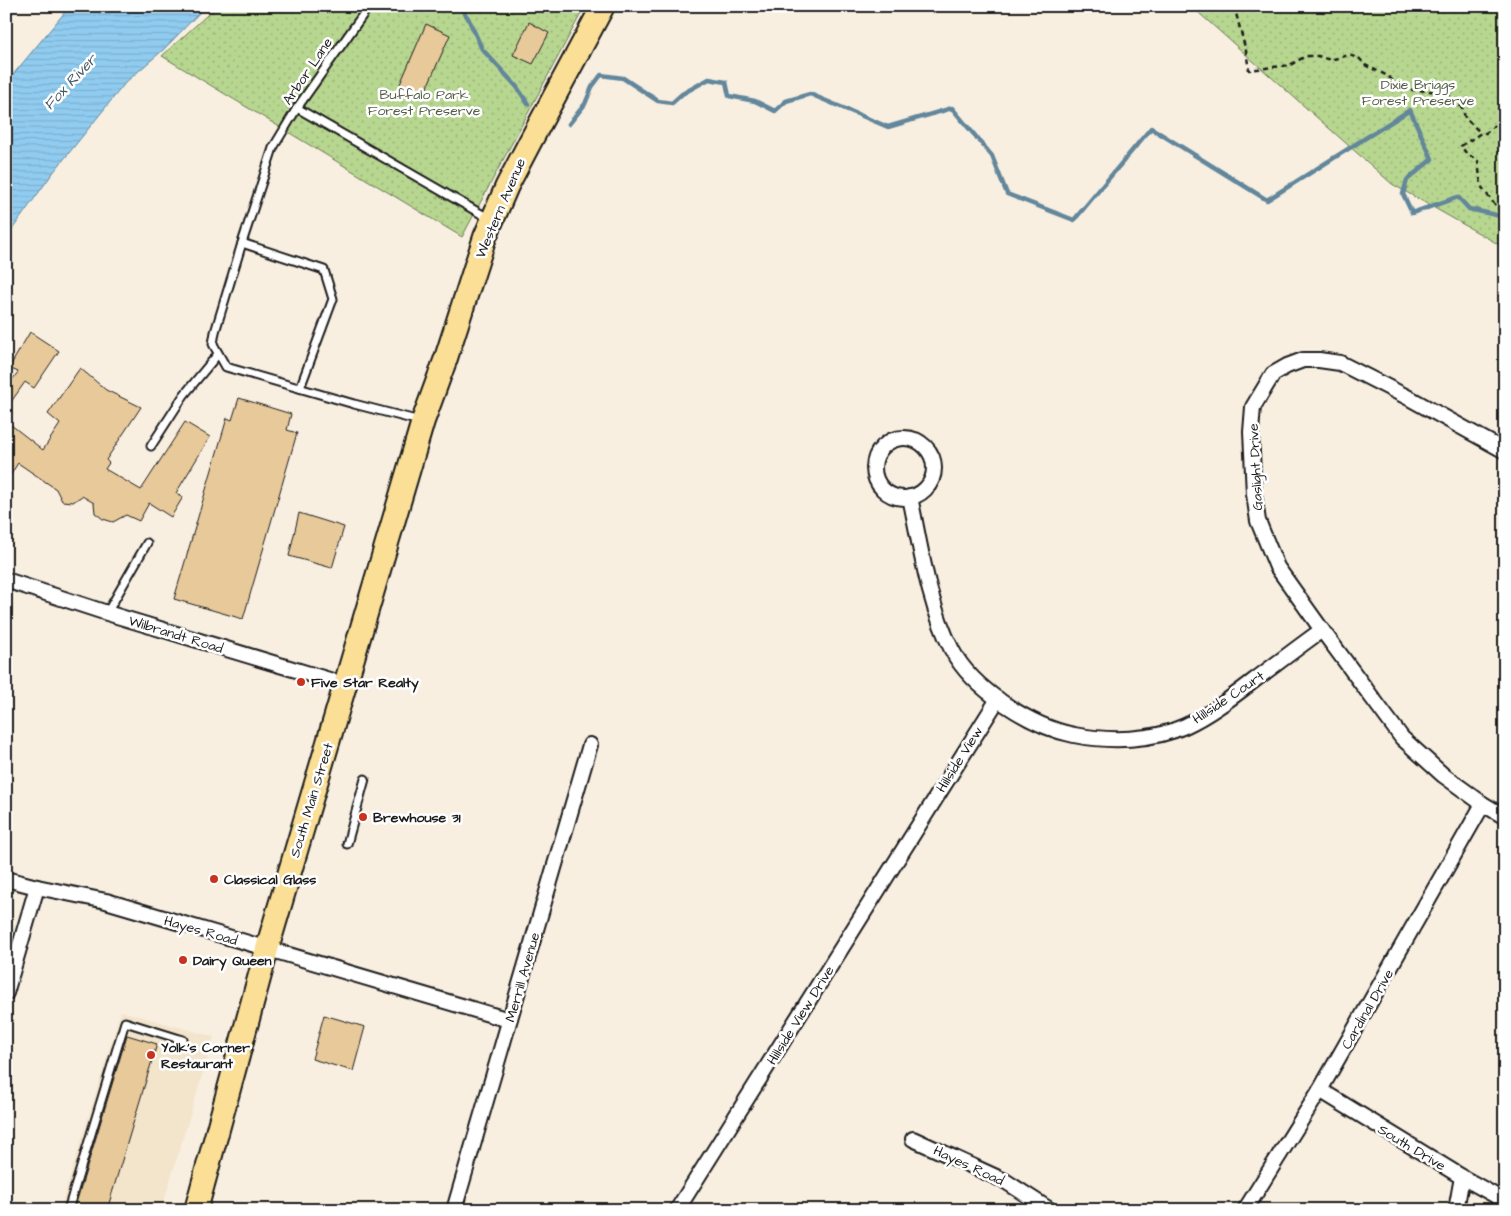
<svg xmlns="http://www.w3.org/2000/svg" width="1511" height="1216" viewBox="0 0 1511 1216" font-family="'Architects Daughter',sans-serif">
<defs>
<pattern id="park-dots" width="8" height="8" patternUnits="userSpaceOnUse" patternTransform="scale(1.25)"><rect width="8" height="8" fill="#b7d68f"/><path d="M2 2h.1M6 6h.1" fill="none" stroke="#9db77b" stroke-width="1.8" stroke-linecap="round"/></pattern>
<pattern id="water-rules" width="6" height="5" patternUnits="userSpaceOnUse" patternTransform="scale(1.25)"><rect width="6" height="5" fill="#90ccf0"/><path d="M0 2.5h6" fill="none" stroke="#7cafcd"/></pattern>
</defs>
<rect width="100%" height="100%" fill="#f8efe1"/>
<filter id="ink" filterUnits="userSpaceOnUse"><feTurbulence type="fractalNoise" baseFrequency=".02" numOctaves="2"/><feDisplacementMap in="SourceGraphic" scale="10" xChannelSelector="R" yChannelSelector="G"/><feConvolveMatrix kernelMatrix="1 2 1 2 8 2 1 2 1" color-interpolation-filters="sRGB"/></filter>
<g filter="url(#ink)">
<path fill="#f3e4cc" d="M121,1011L214,1037L161,1210H60Z"/>
<g fill="url(#park-dots)" stroke="#6a7956">
<path d="M217,6H585L462,237L162,56Z"/>
<path d="M1191,6H1505V248L1392,184Z"/>
</g>
<path fill="url(#water-rules)" stroke="#62869b" d="M70,6H206L163,50L126,82L52,174L6,238V83Z"/>
<g fill="none" stroke-linecap="round" stroke-linejoin="round">
<g stroke="#62869b" stroke-width="4.5">
<path d="M459,6L468,18L482,49L517,87L528,104"/>
<path d="M569,124L585,104L592,87L601,75L623,78L658,101L672,103L682,94L709,79L726,82L729,96L755,101L775,111L786,101L810,94L888,127L952,108L992,156L1007,194L1074,220L1151,128L1267,200L1410,110L1432,159L1407,180L1403,194L1412,213L1458,197L1469,209L1505,217"/>
</g>
</g>
<g fill="#e7c99a" stroke="#1c1c1c">
<path d="M529,22L549,33L533,64L513,55Z"/>
<path d="M426,24L450,35L424,94L400,84Z"/>
<path d="M30,332L59,351L34,388L25,382L6,409V388L18,372L9,368Z"/>
<path d="M80,368L106,390L141,407L106,460L109,463L105,469L141,490L185,422L210,437L176,493L183,497L171,517L149,503L139,521L126,515L113,522L103,519L95,513L94,503L82,496L73,502L62,501L56,489L18,463L6,482V421L43,450L60,424L48,414Z"/>
<path d="M239,398L291,414L287,430L297,433L243,619L174,599L227,418L232,420Z"/>
<path d="M299,513L344,527L332,568L289,556Z"/>
<path d="M324,1015L365,1027L353,1071L312,1059Z"/>
<path d="M127,1035L157,1044L107,1210H74Z"/>
</g>
<g fill="none" stroke-linecap="round" stroke-linejoin="round">
<defs>
<g id="lane">
<path d="M369,6L297,108L273,148L242,243L215,332L213,344L226,367L354,404L420,421"/>
<path d="M297,108L490,219"/>
<path d="M242,243L324,270L333,299L300,388"/>
<path d="M151,446L184,395L218,354"/>
<path d="M107,613L147,543"/>
<path d="M347,844L365,779"/>
<path d="M68,1210L125,1022L183,1040"/>
</g>
<g id="street">
<circle cx="904" cy="468" r="30"/>
<path d="M1505,451L1411,399L1340,363L1319,360H1303L1287,366L1273,374L1253,407L1251,432L1254,494L1258,521L1277,567L1322,630L1402,738L1443,775L1483,804L1505,817"/>
<path d="M910,497C921,549 928,603 952,650C972,689 1032,727 1074,735C1110,742 1152,741 1185,726C1209,715 1231,698 1252,682C1275,665 1298,647 1322,630"/>
<path d="M6,580L107,613L346,685"/>
<path d="M6,879L37,887L106,901L509,1020"/>
<path d="M6,993L37,887"/>
<path d="M1320,1090L1462,1177L1505,1201"/>
<path d="M913,1139L1005,1181L1050,1210"/>
<path d="M454,1210L590,745"/>
<path d="M677,1210L998,699"/>
<path d="M1245,1210L1320,1090L1483,804"/>
<path d="M1456,1210L1462,1177"/>
</g>
<path id="primary" d="M196,1210L267,949L423,421L446,358L485,237L507,186L530,142L603,6"/>
</defs>
<use href="#lane" stroke="#1c1c1c" stroke-width="11"/>
<use href="#street" stroke="#1c1c1c" stroke-width="18"/>
<use href="#primary" stroke="#1c1c1c" stroke-width="26"/>
<g stroke="#1c1c1c" stroke-width="2.5" stroke-dasharray="5 4" stroke-linecap="butt">
<path d="M1234,6L1246,51L1249,70L1290,65L1306,56H1318L1330,60L1349,55L1360,59L1365,65L1388,76L1401,89L1443,92L1451,96L1463,109L1465,118L1481,133"/>
<path d="M1502,6L1505,12"/>
<path d="M1505,110L1494,126L1486,133H1481L1461,146L1466,153L1478,161L1481,186L1497,208L1505,213"/>
</g>
<use href="#lane" stroke="#fff" stroke-width="7"/>
<use href="#street" stroke="#fff" stroke-width="14"/>
<use href="#primary" stroke="#fbdf96" stroke-width="22"/>
</g>
</g>
<g fill="#c8321e" stroke="#fff" stroke-width="2">
<circle cx="301" cy="682" r="5"/>
<circle cx="363" cy="817" r="5"/>
<circle cx="214" cy="879" r="5"/>
<circle cx="183" cy="960" r="5"/>
<circle cx="151" cy="1055" r="5"/>
</g>
<g text-anchor="middle" stroke-width="5" stroke-linejoin="round" paint-order="stroke">
<g font-size="14" fill="#1c1c1c" stroke="#fff">
<text transform="translate(307 71) rotate(-56)" y="5">Arbor Lane</text>
<text transform="translate(500 208) rotate(-67)" y="5">Western Avenue</text>
<text transform="translate(1255 467) rotate(-93)" y="5">Gaslight Drive</text>
<text transform="translate(176 634) rotate(17)" y="5">Wilbrandt Road</text>
<text transform="translate(1228 697) rotate(-34)" y="5">Hillside Court</text>
<text transform="translate(959 759) rotate(-58)" y="5">Hillside View</text>
<text transform="translate(311 800) rotate(-73)" y="5">South Main Street</text>
<text transform="translate(201 930) rotate(16)" y="5">Hayes Road</text>
<text transform="translate(522 977) rotate(-74)" y="5">Merrill Avenue</text>
<text transform="translate(1367 1009) rotate(-60)" y="5">Cardinal Drive</text>
<text transform="translate(800 1015) rotate(-58)" y="5">Hillside View Drive</text>
<text transform="translate(1412 1147) rotate(31)" y="5">South Drive</text>
<text transform="translate(969 1165) rotate(25)" y="5">Hayes Road</text>
</g>
<g font-size="14" fill="#525d44" stroke="#fff">
<text x="1418" y="89">Dixie Briggs<tspan x="1418" dy="16">Forest Preserve</tspan></text>
<text x="424" y="99">Buffalo Park<tspan x="424" dy="16">Forest Preserve</tspan></text>
</g>
<g font-size="14" font-weight="bold" fill="#1c1c1c" stroke="#fff" text-anchor="start">
<text x="311" y="687">Five Star Realty</text>
<text x="373" y="822">Brewhouse 31</text>
<text x="224" y="884">Classical Glass</text>
<text x="193" y="965">Dairy Queen</text>
<text x="161" y="1052">Yolk's Corner<tspan x="161" dy="16">Restaurant</tspan></text>
</g>
<g font-size="15" font-style="italic" fill="#455a66" stroke="#fff">
<text transform="translate(70 82) rotate(-47)" y="5">Fox River</text>
</g>
</g>
<rect width="1511" height="1216" fill="none" stroke="#fff" stroke-width="25"/>
<rect x="12" y="12" width="1486" height="1191" fill="none" stroke="#1c1c1c" stroke-width="2" filter="url(#ink)"/>
</svg>
